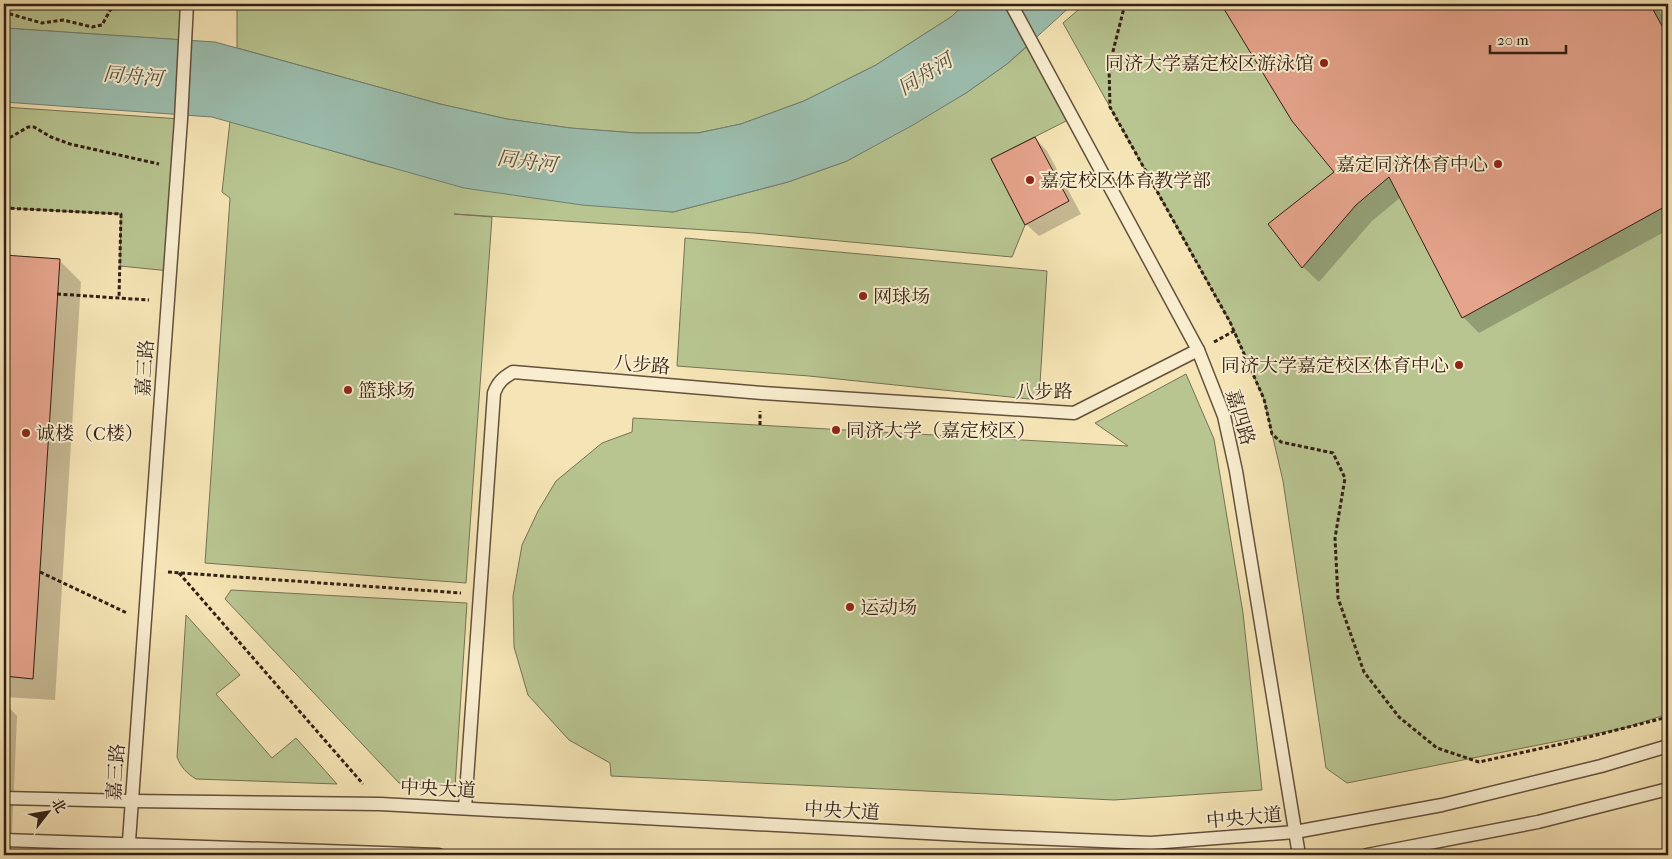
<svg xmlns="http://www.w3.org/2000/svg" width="1672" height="859" viewBox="0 0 1672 859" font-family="'IM FELL French Canon','Noto Serif SC',serif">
<rect width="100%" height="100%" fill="#f5e4b5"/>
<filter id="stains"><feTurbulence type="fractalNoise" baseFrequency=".004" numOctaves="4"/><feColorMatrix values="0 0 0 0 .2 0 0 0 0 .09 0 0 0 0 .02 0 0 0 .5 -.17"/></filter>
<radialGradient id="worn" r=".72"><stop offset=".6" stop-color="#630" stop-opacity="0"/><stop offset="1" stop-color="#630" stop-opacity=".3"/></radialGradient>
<g fill="#b8c591" stroke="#767252">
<path d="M4,4H185L182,40L4,28Z"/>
<path d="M237,4H965L951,17L876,65L804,101L741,124L698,133H636L570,128L507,119L440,104L237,48Z"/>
<path d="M1085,4H1668V714L1624,728L1347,783L1326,768L1283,481L1264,399L1230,322L1063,23Z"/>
<path d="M1031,43L1072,118L991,159L1025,225L1012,257L754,233L454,214L492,217L466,583L205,563L230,198L222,192L230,121L381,165L673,212L788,182L847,161L966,93L1007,64Z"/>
<path d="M4,107L181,119L170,271L120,266L121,214L4,208Z"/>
<path d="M685,238L1047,271L1039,400L809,376L677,366Z"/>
<path d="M1186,374L1214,439L1243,613L1262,790L1114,800L611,776L610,763L569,740L528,695L514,647L513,596L522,545L538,511L556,481L602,443L632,432L633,418L1128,446L1095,423Z"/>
<path d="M231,590L467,603L455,787L399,783L225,599Z"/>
<path d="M186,615L240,675L216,694L272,758L296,738L337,784L196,779C186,773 181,767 177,757Z"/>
</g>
<path fill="#9cbeaf" stroke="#727f71" d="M965,4H1073L1007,64L966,93L913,125L847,161L788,182L673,212L582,205L464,188L212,117L4,102V28L215,42L440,104L507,119L570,128L636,133H698L741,124L804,101L876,65L951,17Z"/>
<g fill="#0003">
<path d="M1223,4H1656L1668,26V230L1479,333L1463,317L1401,197L1372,221L1319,282L1303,267L1270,224L1336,172L1293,121Z"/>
<path d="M1035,138L1047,151L1081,214L1039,236L1026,224Z"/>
<path d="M4,256L59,260L81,282L55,700L4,697Z"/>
<path d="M4,702L17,716L11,855H4Z"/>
</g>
<g fill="#e5a48c" stroke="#332014">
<path d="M1221,4H1650L1668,37V205L1462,318L1389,177L1356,205L1302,268L1268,224L1334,172L1292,121Z"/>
<path d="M1035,137L1069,201L1025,225L991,159Z"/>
<path d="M4,255L60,259L33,679L4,676Z"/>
</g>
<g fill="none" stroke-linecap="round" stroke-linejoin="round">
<defs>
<g id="lane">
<path d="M1011,4L1198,350L1224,416L1236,471L1299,855"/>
<path d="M4,798L132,801L380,804L983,836L1151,843L1295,832L1442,805L1601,766L1668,746"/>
<path d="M465,808L494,393C498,382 503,378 513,372L762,393L1074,413L1198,350"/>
<path d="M4,840L439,855"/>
<path d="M128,855L181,119L187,4"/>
<path d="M1367,855L1538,822L1668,789"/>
</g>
</defs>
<use href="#lane" stroke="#64513c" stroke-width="15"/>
<g stroke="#332014" stroke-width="3" stroke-dasharray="4 2.5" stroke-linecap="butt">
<path d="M154,4L169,8"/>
<path d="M1125,4L1109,67L1110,107L1230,322L1264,399L1272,434L1281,442L1333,453L1345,478L1335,538L1338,598L1364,672L1399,717L1437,748L1479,762L1561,744L1668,717"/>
<path d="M4,10L10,14L42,23L63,20L92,27L102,25L112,7L118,4"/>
<path d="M4,141L28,127H34L51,137L70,144L159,164"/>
<path d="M4,208L121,214L119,298"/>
<path d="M57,294L149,300"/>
<path d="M1214,342L1234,331"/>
<path d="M760,425V411"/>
<path d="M964,437V425"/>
<path d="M40,572L127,613"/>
<path d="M168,572L461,593"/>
<path d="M179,573L363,784"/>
</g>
<use href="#lane" stroke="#f8edcf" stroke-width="12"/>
</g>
<g fill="#8f2418" stroke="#f8edcf" stroke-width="2">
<circle cx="1324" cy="63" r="5"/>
<circle cx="1498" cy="164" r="5"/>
<circle cx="1030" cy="180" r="5"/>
<circle cx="863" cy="296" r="5"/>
<circle cx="1459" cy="365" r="5"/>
<circle cx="348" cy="390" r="5"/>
<circle cx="836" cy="430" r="5"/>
<circle cx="26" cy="433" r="5"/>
<circle cx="850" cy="607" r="5"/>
</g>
<g text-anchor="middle" stroke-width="4" stroke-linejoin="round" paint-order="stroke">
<g font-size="19" fill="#332014" stroke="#f8edcf" text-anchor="start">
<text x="1314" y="70" text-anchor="end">同济大学嘉定校区游泳馆</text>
<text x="1488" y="171" text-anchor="end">嘉定同济体育中心</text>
<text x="1040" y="187">嘉定校区体育教学部</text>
<text x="873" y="303">网球场</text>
<text x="1449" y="372" text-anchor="end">同济大学嘉定校区体育中心</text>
<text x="358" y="397">篮球场</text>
<text x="846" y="437">同济大学（嘉定校区）</text>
<text x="36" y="440">诚楼（C楼）</text>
<text x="860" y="614">运动场</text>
</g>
<g font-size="19" fill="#332014" stroke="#f8edcf">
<text transform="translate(642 364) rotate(5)" y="7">八步路</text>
<text transform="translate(144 368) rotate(-86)" y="7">嘉三路</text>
<text x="1044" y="398">八步路</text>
<text transform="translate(1241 417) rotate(73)" y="7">嘉四路</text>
<text transform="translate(115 772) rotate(-86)" y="7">嘉三路</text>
<text transform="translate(438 788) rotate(3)" y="7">中央大道</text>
<text transform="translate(842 810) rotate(3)" y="7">中央大道</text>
<text transform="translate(1244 817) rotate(-5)" y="7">中央大道</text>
</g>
<g font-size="20" font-style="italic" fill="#524f42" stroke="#f8edcf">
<text transform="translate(925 74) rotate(-32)" y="7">同舟河</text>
<text transform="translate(133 76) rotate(5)" y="7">同舟河</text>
<text transform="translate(527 161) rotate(7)" y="7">同舟河</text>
</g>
</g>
<rect width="1672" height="859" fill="none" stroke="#f5e4b5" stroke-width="20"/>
<rect x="5" y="5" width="1662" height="849" fill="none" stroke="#332014" stroke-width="2.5"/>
<rect x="10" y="10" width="1652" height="839" fill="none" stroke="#332014"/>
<g transform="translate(48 812) rotate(59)" stroke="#f8edcf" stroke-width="4" paint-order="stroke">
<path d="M0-4L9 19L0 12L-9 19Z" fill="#332014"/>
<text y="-8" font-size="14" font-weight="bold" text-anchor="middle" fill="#332014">北</text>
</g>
<path d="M1490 45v8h76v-8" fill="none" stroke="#332014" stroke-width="2.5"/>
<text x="1497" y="45" font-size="15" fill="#332014" stroke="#f8edcf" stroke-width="4" paint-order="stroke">20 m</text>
<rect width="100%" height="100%" filter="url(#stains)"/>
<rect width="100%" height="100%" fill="url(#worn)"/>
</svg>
